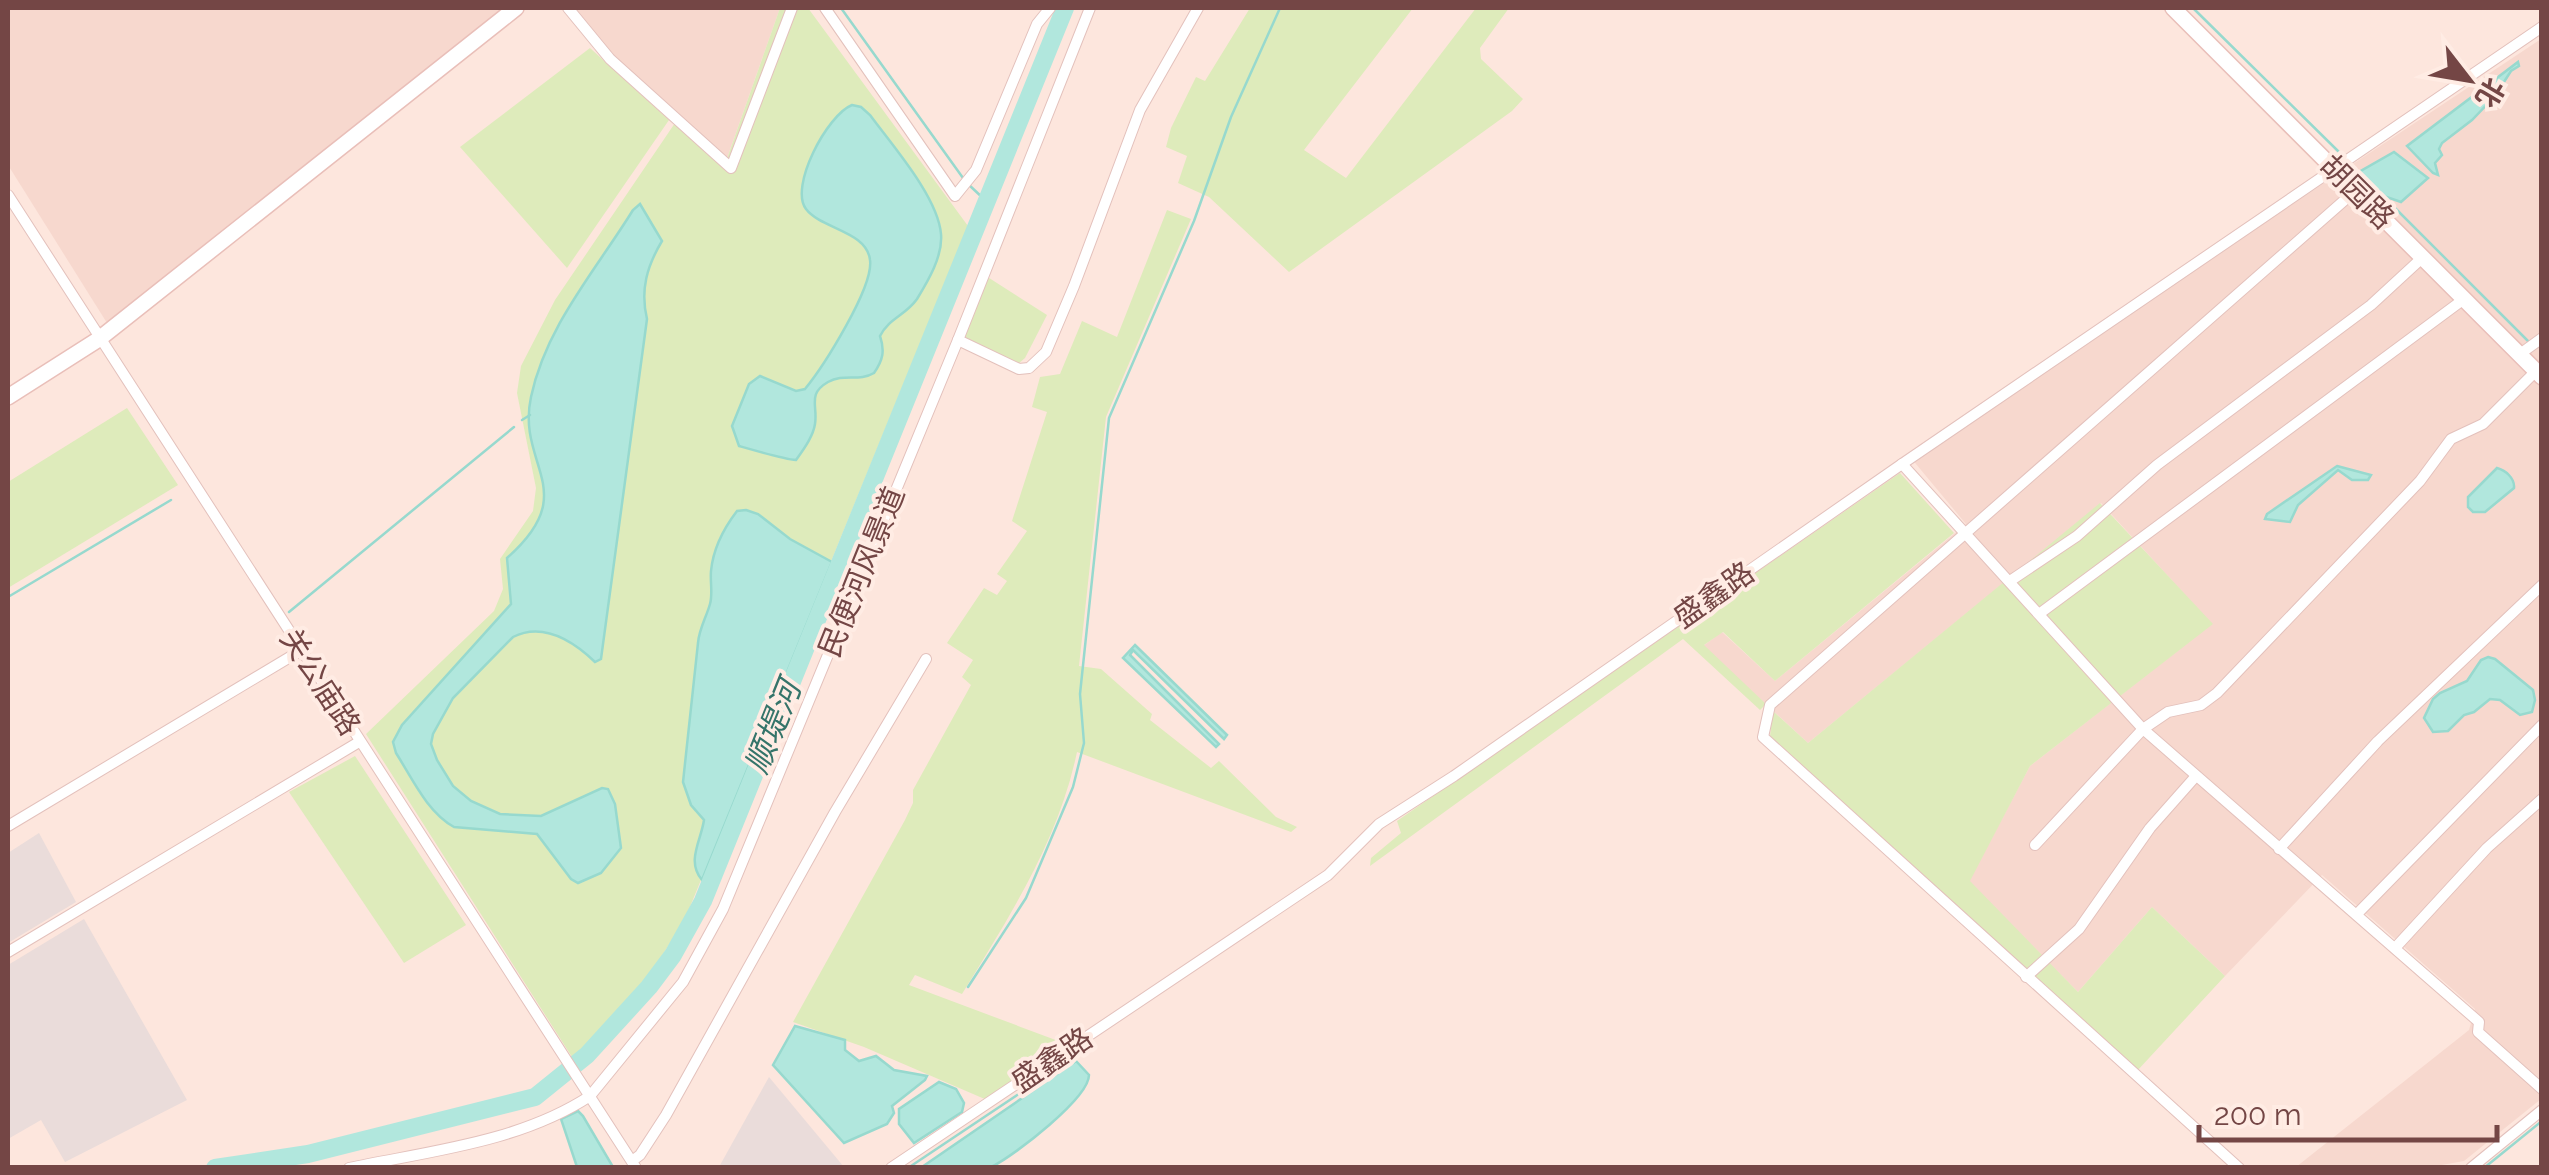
<svg xmlns="http://www.w3.org/2000/svg" width="2549" height="1175" viewBox="0 0 2549 1175" font-family="Raleway,'Noto Sans SC',sans-serif">
<rect width="100%" height="100%" fill="#fde6dd"/>
<g fill="#f7d8ce">
<path d="M8,8H503L107,323L8,165Z"/>
<path d="M571,8H780L726,161L611,54Z"/>
<path d="M2541,39V1099L2464,1161L2425,1168L2296,1167L2469,1030L2475,1009L2322,875L2225,976L2152,907L2078,992L1969,881L2030,766L2212,624L2101,503L1808,743L1703,646L1722,632L1775,681L1966,524L1911,458Z"/>
</g>
<g fill="#eadcda">
<path d="M39,833L76,902L8,943V853Z"/>
<path d="M84,919L187,1100L65,1162L41,1120L8,1139V965Z"/>
<path d="M769,1077L844,1167H719Z"/>
</g>
<g fill="#deebbb">
<path d="M780,8H808L968,226L685,919C655,968 620,1024 572,1057L366,734L494,611L503,589L500,559L533,511L536,488L517,393L521,366L555,300L675,123L724,167Z"/>
<path d="M1250,8H1413L1304,150L1346,178L1476,8H1509L1480,48L1481,59L1523,99L1512,111L1289,272L1209,197L1178,183L1187,156L1166,147L1171,128L1196,77L1205,81Z"/>
<path d="M590,48L669,120L567,268L460,147Z"/>
<path d="M1167,210L1191,219L1106,417L1079,666L1101,669L1152,714L1150,720L1211,768L1219,761L1276,817L1297,827L1291,832L1077,752C1058,842 1009,917 962,994L915,975L909,985L1069,1045L987,1100L864,1047L793,1022L905,820L913,803V790L971,685L962,677L973,660L947,643L984,588L997,595L1007,581L997,574L1027,531L1012,521L1047,412L1032,407L1040,377L1060,374L1082,321L1117,337Z"/>
<path d="M986,276L1047,315L1025,358L1018,364L961,338Z"/>
<path d="M127,408L178,485L8,588V482Z"/>
<path d="M1900,473L1954,533L1775,681L1723,632L1704,645L1766,704L1760,710L1683,639L1370,866L1371,858L1401,833L1397,821Z"/>
<path d="M2100,503L2213,624L2030,766L1970,881L2078,992L2152,907L2225,976L2137,1071L1770,736L1773,711L1808,743Z"/>
<path d="M355,756L466,925L404,963L289,792Z"/>
</g>
<g fill="#b1e7dd" stroke="#97d9ce" stroke-width="2.5">
<path d="M2518,62L2519,66L2511,71L2495,96L2472,120L2442,143L2439,149L2442,155L2435,163L2438,175L2433,173L2407,146Z"/>
<path d="M852,105L861,107L870,115C892,145 938,197 941,234C943,256 928,281 917,299C906,315 888,319 880,336C885,351 883,360 874,373C859,382 844,373 828,382C807,394 818,406 815,424C813,437 803,450 796,460C784,459 753,450 739,446L732,426L749,384L760,376L796,391L805,389C823,367 874,287 870,260C867,231 821,229 806,209C789,187 827,115 852,105Z"/>
<path d="M2394,152L2428,178L2401,202L2375,193L2352,176Z"/>
<path d="M640,204L662,241C647,266 640,290 647,319L601,659L595,662C573,641 543,622 513,637L453,698L433,734L431,744L437,760L453,786L471,801L500,814L541,816L602,788L608,789L615,804L621,848L601,873L578,883L571,879L537,834L454,827C427,812 412,778 396,753L393,742L402,725L511,604L507,558C583,491 516,466 531,397C546,326 596,270 633,210Z"/>
<path d="M2337,466L2371,475L2368,480H2352L2338,470L2298,505L2290,522L2265,519L2267,514Z"/>
<path d="M2497,468C2505,470 2515,478 2514,488L2485,512H2473L2468,507V497Z"/>
<path d="M746,510L758,514L790,539L832,562L702,880C686,861 701,841 704,820L691,805L683,782L698,643C699,629 706,618 710,604C713,594 710,582 711,571C713,550 724,528 737,511Z"/>
<path d="M1135,645L1227,735L1224,739L1133,650L1130,655L1219,744L1216,747L1123,658Z"/>
<path d="M2488,657L2495,659L2533,690L2535,700L2532,712L2520,715L2500,700L2490,699L2474,712L2464,715L2448,731L2433,732L2424,718L2433,699L2440,693L2467,681L2481,660Z"/>
<path d="M795,1026L845,1040V1050L859,1061L876,1056L894,1070L927,1076L925,1080L892,1106L894,1113L887,1124L844,1143L773,1065Z"/>
<path d="M1076,1061L1089,1075C1089,1098 1015,1155 993,1166C980,1172 939,1168 922,1167Z"/>
<path d="M939,1082L956,1089L964,1103L962,1112L914,1143L899,1124V1109Z"/>
<path d="M578,1111L583,1116L613,1167H577L561,1119Z"/>
</g>
<g fill="none" stroke-linecap="round" stroke-linejoin="round">
<g stroke="#97d9ce" stroke-width="2.5">
<path d="M841,8L963,178"/>
<path d="M2193,8L2340,153"/>
<path d="M968,184L985,200"/>
<path d="M2381,194L2531,344"/>
<path d="M522,420L530,415"/>
<path d="M8,597L171,500"/>
<path d="M289,612L514,427"/>
<path d="M968,987L1026,898L1073,787L1084,743L1080,694L1109,418L1194,221L1231,117L1280,8"/>
<path d="M908,1168L1080,1053"/>
<path d="M2484,1168L2542,1121"/>
</g>
<path stroke="#b1e7dd" stroke-width="18" d="M215,1168L308,1154L535,1097L587,1055L649,987L673,955L703,901L1065,8"/>
<defs>
<g id="street">
<path d="M568,8L610,59L731,168L792,8"/>
<path d="M825,8L955,196L976,170L1037,24L1050,8"/>
<path d="M8,195L636,1168"/>
<path d="M958,340L1019,369L1029,368L1046,352L1074,286L1140,110L1198,8"/>
<path d="M2520,354L2542,338"/>
<path d="M1902,464L2143,729L2479,1022L2478,1032L2542,1089"/>
<path d="M2010,581L2077,536L2157,465L2371,305L2422,258"/>
<path d="M2039,614L2464,299"/>
<path d="M8,826L300,651"/>
<path d="M2035,845L2143,729L2168,712L2201,705L2217,693L2420,481L2451,439L2483,424L2536,371"/>
<path d="M2279,849L2378,741L2542,585"/>
<path d="M2357,914L2542,725"/>
<path d="M2395,948L2487,848L2542,799"/>
<path d="M8,952L359,742"/>
<path d="M2026,977L2079,929L2150,828L2196,776"/>
<path d="M632,1161L640,1155L666,1115L835,812L926,659"/>
<path d="M349,1168C430,1151 520,1142 590,1096L683,982L723,909L958,340L1090,8"/>
<path d="M891,1168L1328,875L1379,824L1454,776L1902,464L2542,27"/>
<path d="M2239,1168L1763,737L1770,705L2355,191"/>
<path d="M2471,1168L2542,1110"/>
</g>
<g id="secondary">
<path d="M2173,8L2542,377"/>
<path d="M8,397L99,339L516,8"/>
</g>
</defs>
<use href="#street" stroke="#e3c1bc" stroke-width="12"/>
<use href="#secondary" stroke="#e9bfb9" stroke-width="18"/>
<use href="#street" stroke="#fff" stroke-width="10"/>
<use href="#secondary" stroke="#fff" stroke-width="15"/>
</g>
<g text-anchor="middle" stroke-width="8" stroke-linejoin="round" paint-order="stroke">
<g font-size="30" fill="#744645" stroke="#ffece4">
<text transform="translate(2357 192) rotate(45)" y="10">胡园路</text>
<text transform="translate(862 572) rotate(-68)" y="10">民便河风景道</text>
<text transform="translate(1714 595) rotate(-35)" y="10">盛鑫路</text>
<text transform="translate(320 682) rotate(57)" y="10">关公庙路</text>
<text transform="translate(1052 1060) rotate(-34)" y="10">盛鑫路</text>
</g>
<g font-size="32" font-style="italic" fill="#35746a" stroke="#ffece4">
<text transform="translate(773 727) rotate(-68)" y="11">顺堤河</text>
</g>
</g>
<rect width="2549" height="1175" fill="none" stroke="#744645" stroke-width="20"/>
<g transform="translate(2469 80) rotate(121)" stroke="#ffece4" stroke-width="8" paint-order="stroke">
<path d="M0-8L18 38L0 25L-18 38Z" fill="#744645"/>
<text y="-15" font-size="28" font-weight="bold" text-anchor="middle" fill="#744645">北</text>
</g>
<path d="M2199 1125v15h298v-15" fill="none" stroke="#744645" stroke-width="5"/>
<text x="2214" y="1125" font-size="30" fill="#744645" stroke="#ffece4" stroke-width="8" paint-order="stroke">200 m</text>
</svg>
